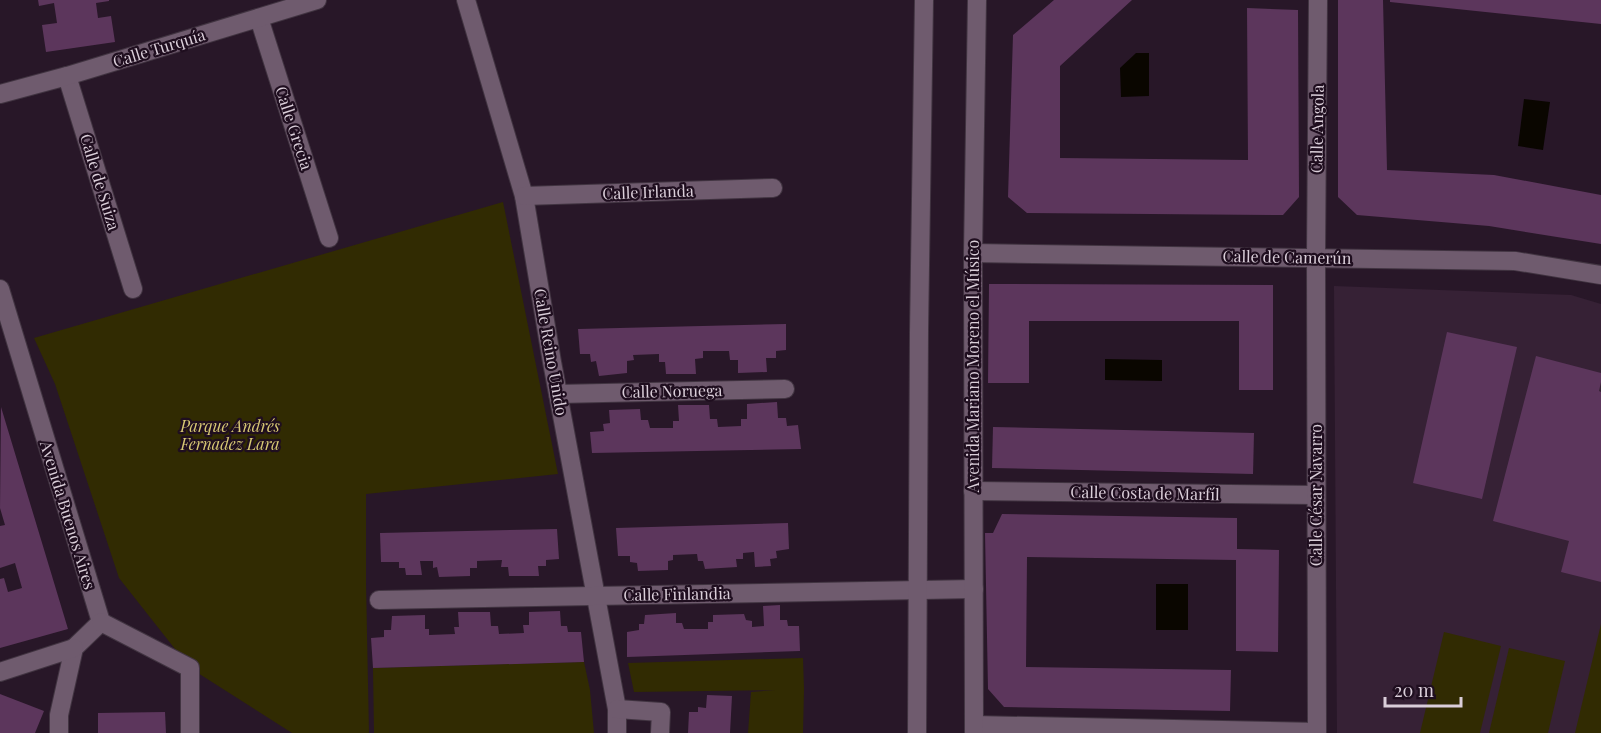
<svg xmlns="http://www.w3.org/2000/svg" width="1601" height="733" viewBox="0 0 1601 733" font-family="'Playfair Display',serif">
<rect width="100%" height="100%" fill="#281728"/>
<path fill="#362135" d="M1334,286L1571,295L1601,304V733H1337Z"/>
<g fill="#312b02">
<path d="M503,202L558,474L366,494V583L369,733H292L190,668L119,578L55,384L34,338Z"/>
<path d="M1601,624V733H1575Z"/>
<path d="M1444,632L1501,646L1480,733H1420Z"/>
<path d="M1509,648L1565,661L1548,733H1489Z"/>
<path d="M803,658L804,689L803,733H748L751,692L775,690L634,692L628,663Z"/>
<path d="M584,662L590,690L594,733H374L373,668Z"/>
</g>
<g fill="#0a0600">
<path d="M1136,53H1149V96L1121,97L1120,68Z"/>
<path d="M1524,99L1550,102L1543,150L1518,146Z"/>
<path d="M1105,359L1162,360V381L1105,380Z"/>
<rect x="1156" y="584" width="32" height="46"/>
</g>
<g fill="#5c365c">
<path d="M38,0H109V1L96,3L98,18L111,16L115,42L46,52L42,25L57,23L54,3L39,6Z"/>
<path d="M1054,0H1132L1060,66V158L1248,160L1247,8L1298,10L1299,197L1283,215L1027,213L1008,197L1013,35Z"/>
<path d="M1338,0H1383L1387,170L1494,175L1601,195V244L1489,226L1357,215L1338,197Z"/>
<path d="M1390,0H1601V24L1390,2Z"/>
<path d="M989,284L1273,285V390H1239V321H1029V383H988Z"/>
<path d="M786,324V350L776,351V358H766L767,372L738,373V360H730L729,351H703V358L695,359L696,374H666L665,362H659V354L633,355L634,360L627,361V373L599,376L596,361L591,362L590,354H580L578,329Z"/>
<path d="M1447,332L1517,347L1482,499L1413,483Z"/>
<path d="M1536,356L1601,373V382L1599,391L1601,392V582L1561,572L1569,541L1493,521Z"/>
<path d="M777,402L778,418H786L787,426L798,425L801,449L592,453L590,432L604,431L603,424L610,423L609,410L640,409L641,420H648L650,428H673V421H679L678,405H709L710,419H717L718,427L741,426V419H747V404Z"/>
<path d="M1,407L68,629L0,648V579L4,578L8,592L22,588L15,563L0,568V526L5,525L0,508Z"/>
<path d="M993,427L1254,433L1253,474L992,468Z"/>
<path d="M1002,514L1237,518V549L1279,550L1278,652L1236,651V560L1027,557L1026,667L1231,670L1230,711L1004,707L988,689L985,533H993Z"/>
<path d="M788,523L789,549L776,551L777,558L770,559L771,566L755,567L754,552L743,553V559H736L737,567L705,569L703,561H698L697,554L673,555V560L668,561V570L638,571L637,563L630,562V556H618L616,528Z"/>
<path d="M557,529L559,559L546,560V566H538L539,576H509L508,567H501L502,560L477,561V568H470V576L439,577L437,567L433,568V561H420L422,575H406L405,568H399V562H381L380,533Z"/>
<path d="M780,605V620H787L788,626H799L800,651L627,657V632L639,630V624H644L645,615L676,613V623H682L684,629H708V622H713V615L744,614L746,620L752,621V627L764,626L763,606Z"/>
<path d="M560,611L561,626H567L568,632H581L584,662L373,668L371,638L384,637V630H391L392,616L425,615V629H429V635L455,634L454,627H459L458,612H490L491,626H498L499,634L524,633L523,625H529V612Z"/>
<path d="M0,694L44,711L35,733H0Z"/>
<path d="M707,695L732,696L730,733H688L689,712H698V707L706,708Z"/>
<path d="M165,712L166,733H98V713Z"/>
</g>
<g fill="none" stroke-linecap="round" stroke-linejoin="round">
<defs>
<g id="minor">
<path d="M466,0L524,196L552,362L617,709V733"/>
<path d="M259,18L329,238"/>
<path d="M67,76L133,289"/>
<path d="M0,94L67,76L317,0"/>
<path d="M524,196L773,188"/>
<path d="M973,253L1515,261L1601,275"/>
<path d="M0,289L101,622L74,648L59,715V733"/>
<path d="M558,394L785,389"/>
<path d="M973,491L1316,495"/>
<path d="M379,600L974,589"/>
<path d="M101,622L190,668V733"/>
<path d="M0,672L74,648"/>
<path d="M617,709L661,712L660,733"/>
<path d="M974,725L1317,732"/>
<path d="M917,733L919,332L924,0"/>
<path d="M974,733L973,253L977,0"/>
<path d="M1317,733L1316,257L1318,0"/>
</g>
</defs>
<use href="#minor" stroke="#413441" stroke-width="20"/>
<use href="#minor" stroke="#6f5b6e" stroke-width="18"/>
</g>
<g text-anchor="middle" stroke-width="4.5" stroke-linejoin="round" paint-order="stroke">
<g font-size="16" fill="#daced9" stroke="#1f0e1f">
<text transform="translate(159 48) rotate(-17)" y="6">Calle Turquía</text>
<text transform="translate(294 128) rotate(72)" y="6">Calle Grecia</text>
<text transform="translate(1317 129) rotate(-89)" y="6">Calle Angola</text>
<text transform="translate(100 182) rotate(73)" y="6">Calle de Suiza</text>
<text transform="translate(648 192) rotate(-2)" y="6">Calle Irlanda</text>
<text transform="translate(1287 257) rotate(1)" y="6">Calle de Camerún</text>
<text transform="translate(551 352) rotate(80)" y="6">Calle Reino Unido</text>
<text transform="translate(973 366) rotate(-90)" y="6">Avenida Mariano Moreno el Músico</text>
<text transform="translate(672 391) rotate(-1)" y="6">Calle Noruega</text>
<text transform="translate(1145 493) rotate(1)" y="6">Calle Costa de Marfíl</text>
<text transform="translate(1316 495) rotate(-90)" y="6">Calle César Navarro</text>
<text transform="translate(68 515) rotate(73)" y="6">Avenida Buenos Aires</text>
<text transform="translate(677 594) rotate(-1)" y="6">Calle Finlandia</text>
</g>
<g font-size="16" font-style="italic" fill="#d8c974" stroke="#1f0e1f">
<text x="230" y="432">Parque Andrés<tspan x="230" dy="18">Fernadez Lara</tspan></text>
</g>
</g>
<path d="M1385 697v9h76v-9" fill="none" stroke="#daced9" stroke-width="3"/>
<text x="1394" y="697" font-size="18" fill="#daced9" stroke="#1f0e1f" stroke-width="4.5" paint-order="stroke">20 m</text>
</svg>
